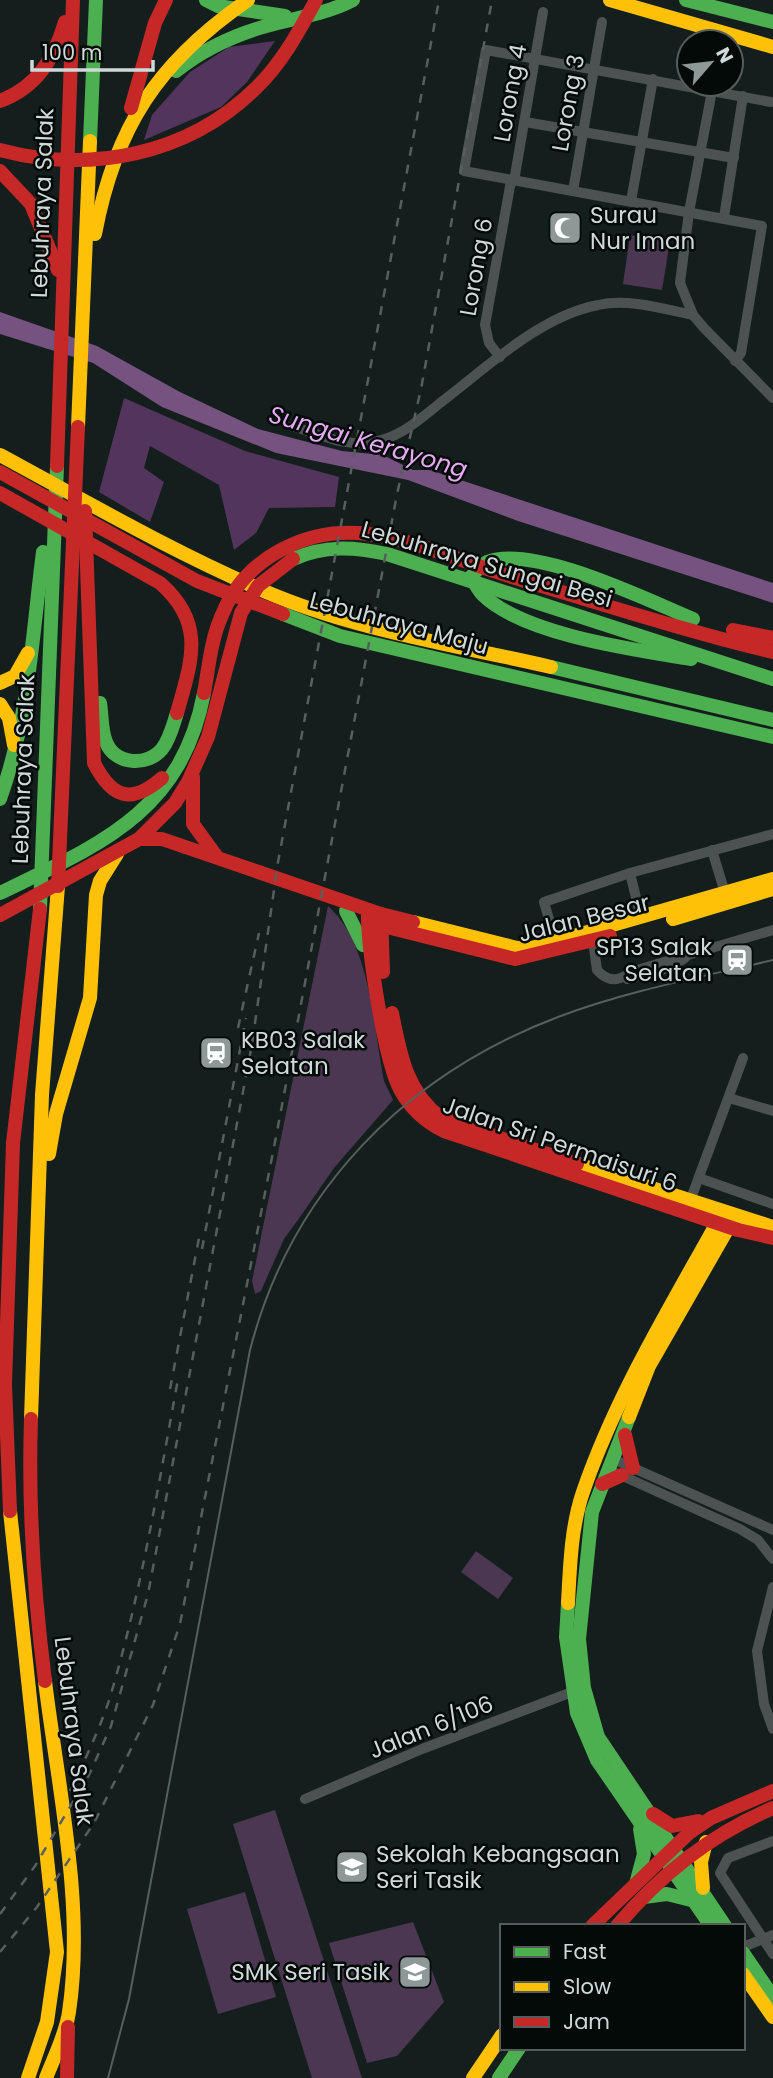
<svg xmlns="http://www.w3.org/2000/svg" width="773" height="2078" viewBox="0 0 773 2078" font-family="Poppins,sans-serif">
<rect width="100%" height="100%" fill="#141e1c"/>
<g fill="#4b3752">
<path d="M630,235L670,241L662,290L623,284Z"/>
<path d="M328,906C371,944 373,1026 384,1081L393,1100L334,1168L300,1217L284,1239L261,1291L255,1294L252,1281Z"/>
<path d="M476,1551L513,1578L498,1599L461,1572Z"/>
<path d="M275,1810L362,2078H312L233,1824Z"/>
<path d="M245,1892L276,1997L218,2014L187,1909Z"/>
<path d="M413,1922L444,2002L397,2056L367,2063L329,1943Z"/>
</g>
<g fill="#53345c">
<path d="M275,41L247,82L221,107L144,140L152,115L190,72L229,47Z"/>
<path d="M124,398L245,451L339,477L335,507L269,508L256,533L234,550L219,485L150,446L144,468L164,482L150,522L99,492Z"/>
</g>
<path fill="#75527f" d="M0,312L97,346L180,392L258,429L342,451L383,455L413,470H430L773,583V603L518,521L408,480L276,453L162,407L93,363L0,334Z"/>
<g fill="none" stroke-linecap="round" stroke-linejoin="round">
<g stroke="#4b5251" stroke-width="10">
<path d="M712,91L689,212L680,283L693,315L704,328L773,398"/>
<path d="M525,122L734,158"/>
<path d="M514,181L543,12"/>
<path d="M573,191L602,22"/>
<path d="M631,201L653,79"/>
<path d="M724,217L743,96"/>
<path d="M500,357L489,343L485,325L511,181"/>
<path d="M735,361L741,353L762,226L464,171L486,50L771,102"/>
<path d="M293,426C316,434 342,445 366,443C396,441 418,421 440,403C486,368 540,316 598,305C628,298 664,309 693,315"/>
<path d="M712,850L725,893"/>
<path d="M630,873L641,918"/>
<path d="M555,940L544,902L630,873L773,834"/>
<path d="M593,941L597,970C611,986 622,978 637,970L773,930"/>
<path d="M627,979L669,968L685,958"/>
<path d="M729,1098L773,1111"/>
<path d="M699,1178L773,1204"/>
<path d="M690,1201L743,1058"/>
<path d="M613,1459L773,1530"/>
<path d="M616,1473L740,1529L758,1540L773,1559"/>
<path d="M773,1587L757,1651L764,1704L773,1729"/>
<path d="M305,1799L422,1749L572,1692"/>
<path d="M773,1841L728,1858L720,1873L773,1954"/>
<path d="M743,1947L773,1935"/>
</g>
<g stroke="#4caf50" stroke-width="14">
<path d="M206,0L218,6L285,16"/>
<path d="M686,0L773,22"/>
<path d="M176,71C205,48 238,33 274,24C301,17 328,13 353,0"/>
<path d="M90,141L96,0"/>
<path d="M293,559C325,545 354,547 387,554L773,679"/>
<path d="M283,614L340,636L773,737"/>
<path d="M691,659C636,650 524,635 483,595C478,590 475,583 471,577C475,572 481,565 487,562C534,544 647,600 693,619"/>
<path d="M551,667L773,720"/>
<path d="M100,703C102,715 101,730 106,742C115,765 147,767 162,749C170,739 173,725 177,713"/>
<path d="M0,799C29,718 32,637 43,552"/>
<path d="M0,893C99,845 181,813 204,693"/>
<path d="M40,909L57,466"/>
<path d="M346,911L363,945"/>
<path d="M629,1417L592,1512L579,1639L584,1688L598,1737L725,1926"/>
<path d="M568,1603L566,1637L577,1713L597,1760L711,1926"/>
<path d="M637,1880L644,1854L640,1829"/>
<path d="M644,1897L667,1894L695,1901"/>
<path d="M743,1953L773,1997"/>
<path d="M499,2078L519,2048"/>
</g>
<g stroke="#ffc107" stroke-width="14">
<path d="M610,0L773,47"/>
<path d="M95,234C115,127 158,62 248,0"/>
<path d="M78,427L90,141"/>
<path d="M0,455C87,502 173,552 264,591C354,630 456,645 551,667"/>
<path d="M0,683L15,676L28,653"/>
<path d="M0,704L9,718L14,745"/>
<path d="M673,919L773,889"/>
<path d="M413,922L517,948H532L773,879"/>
<path d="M49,1154L56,1114L90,998L96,895L100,881L117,854"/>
<path d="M577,1164L773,1227"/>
<path d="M629,1417L649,1366L735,1216"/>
<path d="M31,1419L42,1095L58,886"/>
<path d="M10,1511L57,1952L47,2022L28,2078"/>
<path d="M568,1603C570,1566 571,1527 583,1492C617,1393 673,1303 723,1212"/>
<path d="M45,1681C58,1788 85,1905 69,2012C66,2034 54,2057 46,2078"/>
<path d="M703,1888L701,1862L706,1842"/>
<path d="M743,1974L773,2017"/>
<path d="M473,2078L502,2035"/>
</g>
<g stroke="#c62828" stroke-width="14">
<path d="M0,101C37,87 54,59 65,22"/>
<path d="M131,108L155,23L166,0"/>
<path d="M0,150C90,174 188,155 256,88C282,63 299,31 316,0"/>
<path d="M0,171L31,204L58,270"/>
<path d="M57,466L73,0"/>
<path d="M0,472L197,581L283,614"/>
<path d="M0,493L160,583C206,623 192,660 177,713"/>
<path d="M85,511L94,763C112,798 131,805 162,778"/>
<path d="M733,630L773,638"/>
<path d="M204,693C209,666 211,639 222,615C245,557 308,526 369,534C418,541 465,563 512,577C599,603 685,631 773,652"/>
<path d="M193,777V824L217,857"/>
<path d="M139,839H162L381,914L413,922"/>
<path d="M58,886L78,427"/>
<path d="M368,910C367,945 384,1061 401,1091C411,1109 426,1122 444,1131L738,1230L773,1238"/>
<path d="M381,914L383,972"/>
<path d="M0,915L139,839L175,803L188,782L208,737L241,613L258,586L293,559"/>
<path d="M371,923L515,959L610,936"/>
<path d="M392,1013C400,1054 406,1091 441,1118L577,1164"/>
<path d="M31,1419C28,1506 34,1594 45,1681"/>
<path d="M625,1435L633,1468"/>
<path d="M602,1484L622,1475"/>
<path d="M10,1511L5,1384L13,1143L40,909"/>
<path d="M653,1814L672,1826L698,1821"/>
<path d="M592,1926L689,1833L711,1818L773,1791"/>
<path d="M617,1926C661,1874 710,1835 773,1808"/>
<path d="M67,2078L68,2027"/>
</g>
<path stroke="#575e5d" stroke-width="2" d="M108,2078L129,1999L250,1350C291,1191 405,1075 558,1017C627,991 701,977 773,960"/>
<g stroke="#575e5d" stroke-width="2.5" stroke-dasharray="9 9" stroke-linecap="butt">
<path d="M238,1028L259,933"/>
<path d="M202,1249L246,1018"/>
<path d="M170,1389L199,1238"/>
<path d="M70,1791C86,1757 103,1723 113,1687C142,1587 159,1482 178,1379"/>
<path d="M0,1914L35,1866L89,1775L111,1726L148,1594L252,1044L278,862L439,0"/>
<path d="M0,1952L37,1907L94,1823L153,1705L180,1624L276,1137L397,494L421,389L492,0"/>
</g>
</g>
<defs>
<symbol id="mosque-square" viewBox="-11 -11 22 22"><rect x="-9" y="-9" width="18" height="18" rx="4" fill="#8e9896" stroke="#040a08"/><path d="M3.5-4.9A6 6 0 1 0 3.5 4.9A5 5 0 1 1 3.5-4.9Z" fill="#fff"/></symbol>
<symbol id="station-square" viewBox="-11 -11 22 22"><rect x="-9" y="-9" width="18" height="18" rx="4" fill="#8e9896" stroke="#040a08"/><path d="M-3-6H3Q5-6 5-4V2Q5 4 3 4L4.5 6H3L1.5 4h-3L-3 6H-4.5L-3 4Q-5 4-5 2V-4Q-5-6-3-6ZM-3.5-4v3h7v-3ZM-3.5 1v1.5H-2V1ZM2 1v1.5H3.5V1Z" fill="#fff"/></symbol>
<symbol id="school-square" viewBox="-11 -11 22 22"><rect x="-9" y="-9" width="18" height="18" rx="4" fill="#8e9896" stroke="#040a08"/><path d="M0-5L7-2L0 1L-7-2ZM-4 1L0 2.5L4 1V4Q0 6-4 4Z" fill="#fff"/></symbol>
</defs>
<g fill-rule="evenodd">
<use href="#mosque-square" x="546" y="209" width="38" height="38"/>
<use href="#station-square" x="718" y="941" width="38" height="38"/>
<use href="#station-square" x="197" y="1034" width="38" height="38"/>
<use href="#school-square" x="333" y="1848" width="38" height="38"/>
<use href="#school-square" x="396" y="1953" width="38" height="38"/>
</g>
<g text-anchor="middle" stroke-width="5" stroke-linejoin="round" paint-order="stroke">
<g font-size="23" fill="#cfdad8" stroke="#040a08">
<text transform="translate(510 93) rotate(-80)" y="8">Lorong 4</text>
<text transform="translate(568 103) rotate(-80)" y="8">Lorong 3</text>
<text transform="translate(42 203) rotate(-88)" y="8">Lebuhraya Salak</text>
<text transform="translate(476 267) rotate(-80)" y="8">Lorong 6</text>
<text transform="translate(487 564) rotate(16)" y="8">Lebuhraya Sungai Besi</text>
<text transform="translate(399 623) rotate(15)" y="8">Lebuhraya Maju</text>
<text transform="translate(23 769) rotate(-88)" y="8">Lebuhraya Salak</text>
<text transform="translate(584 918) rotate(-14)" y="8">Jalan Besar</text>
<text transform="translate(560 1144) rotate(19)" y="8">Jalan Sri Permaisuri 6</text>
<text transform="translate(431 1727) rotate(-22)" y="8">Jalan 6/106</text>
<text transform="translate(74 1731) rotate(83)" y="8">Lebuhraya Salak</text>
</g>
<g font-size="23" fill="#cfdad8" stroke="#040a08" text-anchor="start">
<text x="590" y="223">Surau<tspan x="590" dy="26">Nur Iman</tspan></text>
<text x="712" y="955" text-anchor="end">SP13 Salak<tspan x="712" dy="26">Selatan</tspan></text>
<text x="241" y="1048">KB03 Salak<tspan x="241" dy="26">Selatan</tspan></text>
<text x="376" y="1862">Sekolah Kebangsaan<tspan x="376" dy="26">Seri Tasik</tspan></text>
<text x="390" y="1980" text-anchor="end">SMK Seri Tasik</text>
</g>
<g font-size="24" font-style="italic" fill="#e6aaf4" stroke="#040a08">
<text transform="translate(368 442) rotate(16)" y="8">Sungai Kerayong</text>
</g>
</g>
<rect x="500" y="1924" width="245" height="126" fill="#040a08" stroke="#555d5b" stroke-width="2"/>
<rect x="514" y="1947" width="35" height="10" fill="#4caf50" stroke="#555d5b" stroke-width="2"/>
<text x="563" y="1959" font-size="21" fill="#cfdad8">Fast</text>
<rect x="514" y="1982" width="35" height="10" fill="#ffc107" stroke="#555d5b" stroke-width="2"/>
<text x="563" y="1994" font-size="21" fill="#cfdad8">Slow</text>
<rect x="514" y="2017" width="35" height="10" fill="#c62828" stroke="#555d5b" stroke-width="2"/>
<text x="563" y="2029" font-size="21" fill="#cfdad8">Jam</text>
<g transform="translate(710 63) rotate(62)"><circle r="33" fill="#040a08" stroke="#555d5b" stroke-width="2"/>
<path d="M0-5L12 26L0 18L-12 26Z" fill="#8e9896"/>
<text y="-10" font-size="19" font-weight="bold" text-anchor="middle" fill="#cfdad8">N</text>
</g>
<path d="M32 60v10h121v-10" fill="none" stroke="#cfdad8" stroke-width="3.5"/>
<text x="42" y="60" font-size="21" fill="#cfdad8" stroke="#040a08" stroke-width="5" paint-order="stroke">100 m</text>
</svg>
